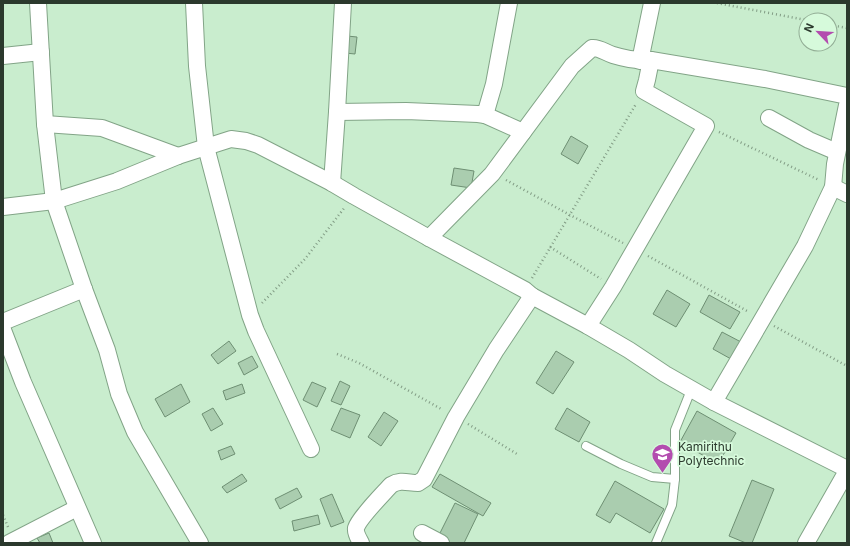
<svg xmlns="http://www.w3.org/2000/svg" width="850" height="546" viewBox="0 0 850 546" font-family="Inter,sans-serif">
<rect width="100%" height="100%" fill="#c9edce"/>
<g fill="#aacdaf" stroke="#6e8f73">
<path d="M347,36L357,37L355,54L345,53Z"/>
<path d="M571,136L588,146L578,164L561,154Z"/>
<path d="M454,168L474,171L471,188L451,185Z"/>
<path d="M667,290L690,304L676,327L653,314Z"/>
<path d="M709,295L740,312L730,329L700,312Z"/>
<path d="M722,332L741,342L731,359L713,349Z"/>
<path d="M229,341L236,351L218,364L211,355Z"/>
<path d="M556,351L574,362L553,394L536,383Z"/>
<path d="M252,356L258,367L244,375L238,363Z"/>
<path d="M340,381L350,386L341,405L331,401Z"/>
<path d="M312,382L326,388L317,407L303,400Z"/>
<path d="M181,384L190,402L165,417L155,399Z"/>
<path d="M242,384L245,393L226,400L223,391Z"/>
<path d="M213,408L223,424L211,431L202,414Z"/>
<path d="M341,408L360,415L350,438L331,430Z"/>
<path d="M567,408L590,422L579,442L555,429Z"/>
<path d="M697,411L736,433L718,464L680,442Z"/>
<path d="M384,412L398,421L381,446L368,437Z"/>
<path d="M231,446L235,454L221,460L218,451Z"/>
<path d="M242,474L247,481L227,493L222,487Z"/>
<path d="M440,474L491,503L483,516L432,487Z"/>
<path d="M752,480L774,489L752,543H746L729,536Z"/>
<path d="M615,481L664,509L650,533L616,513L610,523L596,515Z"/>
<path d="M297,488L302,497L280,509L275,499Z"/>
<path d="M332,494L344,522L331,527L320,499Z"/>
<path d="M455,503L478,514L464,543H451L438,537Z"/>
<path d="M318,515L320,524L294,531L292,521Z"/>
<path d="M49,533L53,543H40L37,538Z"/>
</g>
<g fill="none" stroke-linecap="round" stroke-linejoin="round">
<defs>
<g id="service">
<path d="M586,446L621,464L652,477L675,479"/>
<path d="M656,543L672,505L675,479V430L691,390"/>
</g>
<g id="minor">
<path d="M38,3L45,124L54,201L84,289L107,350L119,394L135,432L200,543"/>
<path d="M194,3L197,66L206,147L250,315L256,331L311,449"/>
<path d="M3,56L41,52"/>
<path d="M640,61L652,3"/>
<path d="M337,112L406,111L478,114L485,115L523,132"/>
<path d="M485,115L494,84L509,3"/>
<path d="M769,118L809,140L837,152"/>
<path d="M45,124L102,128L178,156"/>
<path d="M332,183L337,112L343,3"/>
<path d="M833,187L847,194"/>
<path d="M3,207L54,201L117,181L178,156L231,139L246,141L258,145L332,183L354,196L429,238L525,290L532,296L588,326L629,350L665,374L714,402L847,469"/>
<path d="M429,238L492,174L572,66L592,48C599,47 606,53 613,55C626,59 637,61 651,60L765,79L847,96"/>
<path d="M3,322L84,289"/>
<path d="M588,326L613,287L706,126L644,91L647,80L651,60"/>
<path d="M3,330L23,382L93,543"/>
<path d="M714,402L805,246L833,187L835,164L847,105"/>
<path d="M422,533L441,543"/>
<path d="M9,543L77,508"/>
<path d="M361,543C359,539 355,533 356,528C359,518 383,494 391,485C401,479 408,483 418,483L424,479L456,417L496,350L532,296"/>
<path d="M806,543L847,471"/>
</g>
</defs>
<use href="#service" stroke="#82a487" stroke-width="10"/>
<use href="#minor" stroke="#82a487" stroke-width="18"/>
<g stroke="#829c85" stroke-width="2.5" stroke-dasharray="1 3" stroke-linecap="butt">
<path d="M717,3L806,20"/>
<path d="M830,25L847,28"/>
<path d="M719,132L819,180"/>
<path d="M506,180L570,215L623,243"/>
<path d="M550,247L601,279"/>
<path d="M648,256L749,312"/>
<path d="M532,278L636,104"/>
<path d="M262,303L305,259L345,207"/>
<path d="M774,326L847,366"/>
<path d="M337,354L359,363L443,410"/>
<path d="M468,424L517,454"/>
<path d="M3,515L8,527"/>
</g>
<use href="#service" stroke="#fff" stroke-width="8"/>
<use href="#minor" stroke="#fff" stroke-width="16"/>
</g>
<defs>
<symbol id="school-pin" viewBox="-11 -11 22 30"><path d="M0 17L-7.5 6A9.5 9.5 0 1 1 7.5 6Z" fill="#b34caf" stroke="#d6fadb"/><path d="M0-5L7-2L0 1L-7-2ZM-4 1L0 2.5L4 1V4Q0 6-4 4Z" fill="#fff"/></symbol>
</defs>
<g fill-rule="evenodd">
<use href="#school-pin" x="650" y="442" width="25" height="34"/>
</g>
<g text-anchor="middle" stroke-width="3.5" stroke-linejoin="round" paint-order="stroke">
<g font-size="12" fill="#2b392d" stroke="#d6fadb" text-anchor="start">
<text x="678" y="451">Kamirithu<tspan x="678" dy="14">Polytechnic</tspan></text>
</g>
</g>
<rect width="850" height="546" fill="none" stroke="#2b392d" stroke-width="8"/>
<g transform="translate(818 32) rotate(295)"><circle r="19" fill="#d6fadb" stroke="#92ad95"/>
<path d="M0-3L7 15L0 10L-7 15Z" fill="#b34caf"/>
<text y="-6" font-size="11" font-weight="bold" text-anchor="middle" fill="#2b392d">N</text>
</g>
</svg>
